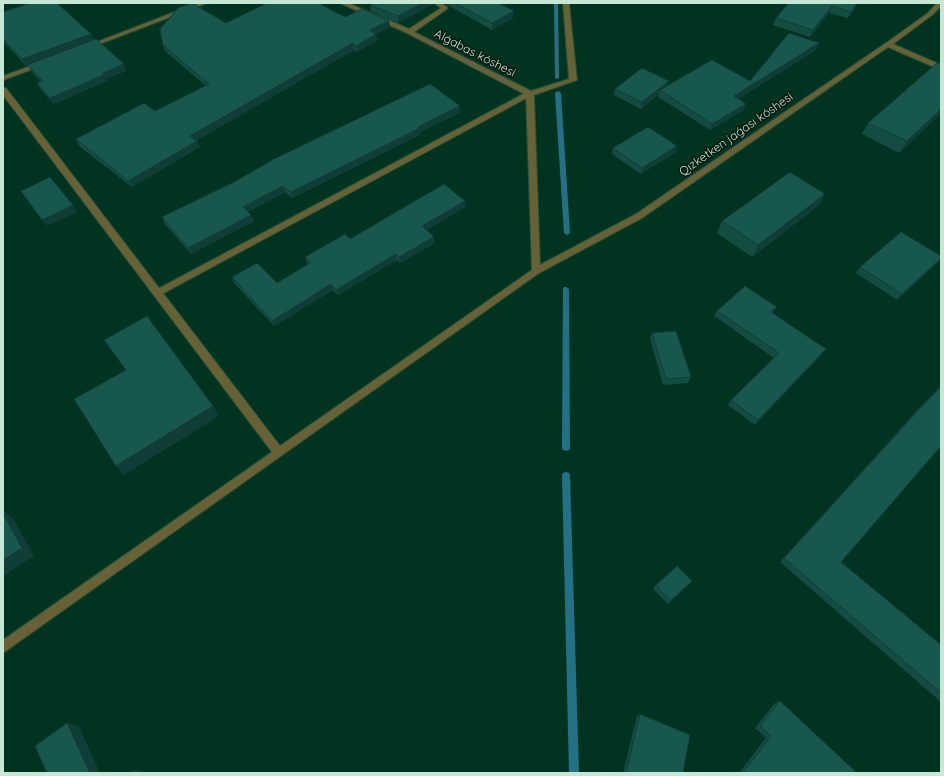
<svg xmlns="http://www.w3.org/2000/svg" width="944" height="776" viewBox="0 0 944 776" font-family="Quicksand,sans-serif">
<rect width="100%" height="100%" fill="#003420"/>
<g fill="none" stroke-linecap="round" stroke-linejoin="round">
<g fill="#247187" fill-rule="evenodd">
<path d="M554,3H558L559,78L557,79L555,78Z"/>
<path d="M558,91L561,93L570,233L567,235L564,233L555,93Z"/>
<path d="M564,287H566L569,289L570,448L569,450L566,451L563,450L562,448L563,289Z"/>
<path d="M566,472L569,473L570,475L579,773H569L562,475L563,473Z"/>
</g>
<defs>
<path id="service" d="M527,92H533L534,94L160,295L157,296L152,293L154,291Z"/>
<g id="minor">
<path d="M198,3H207L89,48L84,47Z"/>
<path d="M340,3H348L409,29L441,8L434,3H441L447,7V9L414,32L531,91L569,79L563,3H569L577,80L534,95L540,265L636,214L886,43L928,13L937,3H941V6L932,15L893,44L941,65V70L888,47L642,218L539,273L3,653V640L272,452L3,95V88H6L280,446L532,270L526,95L407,33Z"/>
<path d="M42,62L45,64L44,65L3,80V76Z"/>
</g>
</defs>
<use href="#service" stroke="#20513d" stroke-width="2"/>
<use href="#minor" stroke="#20513d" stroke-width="2"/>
<use href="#service" fill="#676135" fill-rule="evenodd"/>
<use href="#minor" fill="#676135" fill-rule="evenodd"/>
</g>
<g fill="#144b43">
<path d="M374,3H434L433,4L398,23L371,11L370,5Z"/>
<path d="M444,3H498L513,18L492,30Z"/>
<path d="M789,3H858L848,18L829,13L810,37L773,25L776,18Z"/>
<path d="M3,12L91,34L93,40L126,71L106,79L107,81L54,104L41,90L37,83L41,82L31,71L28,65L26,66L3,41Z"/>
<path d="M345,17L389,21L390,27L376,34L377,40L357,52L354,50L197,140L200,147L132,187L79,146L76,139L155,111L206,86L165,51L163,45L226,23Z"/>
<path d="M816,50L738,99L744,110L710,130L658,97L659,94L641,109L614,95L615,89L750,81Z"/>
<path d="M460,113L420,132V135L292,198L285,192L248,212L251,215L254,221L191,254L165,224L162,217Z"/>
<path d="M941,113L899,153L862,134L868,123Z"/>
<path d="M677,146L676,152L641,174L612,154L613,148Z"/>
<path d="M825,194L818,206L752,257L717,233L722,221Z"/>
<path d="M465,201V207L427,230L435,243L400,263L397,260L338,295L333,290L274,326L234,283L232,277L277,283L308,265L307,263L305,257L350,239Z"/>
<path d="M941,258L937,263L897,300L856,273L860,267Z"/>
<path d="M777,307L772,313L822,354L755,425L728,405L731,400L774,358L714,316L717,311Z"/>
<path d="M652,333L691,377L688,383L663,385L650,338Z"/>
<path d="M941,386L841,562L941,645V702L780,562L920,407Z"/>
<path d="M692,581L668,604L653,589L656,585Z"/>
<path d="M780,701L857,773H739L766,738L755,728L775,703Z"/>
<path d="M640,714L683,773H623L637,716Z"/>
</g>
<g fill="#103d37">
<path d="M163,3H169L164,5Z"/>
<path d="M423,3H434L433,4L398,23V16Z"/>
<path d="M857,3H858L848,18L851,12Z"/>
<path d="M832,6L829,13L810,37L813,30Z"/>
<path d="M514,11L513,18L492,30V23Z"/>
<path d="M389,21L390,27L376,34L377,40L357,52L356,46L370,30Z"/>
<path d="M91,34L94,40L26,66L22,59Z"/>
<path d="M353,43L354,50L193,142L190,136Z"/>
<path d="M819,43L816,50L732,103L734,96Z"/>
<path d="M124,64L126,71L106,79L103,73Z"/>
<path d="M104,75L107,81L54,104L50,98Z"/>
<path d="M669,81L667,87L660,90L659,94L641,109L642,102Z"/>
<path d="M746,104L744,110L710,130L712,124Z"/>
<path d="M460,106V113L420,132V135L292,198L291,192L418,127Z"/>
<path d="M941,109V113L899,153L907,141Z"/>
<path d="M197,141L200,147L132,187L128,181Z"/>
<path d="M677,146L676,152L641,174L642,168Z"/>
<path d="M283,186L285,192L246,213L243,207Z"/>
<path d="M825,194L818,206L752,257L758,245Z"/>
<path d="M465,201V207L423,232L422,226Z"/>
<path d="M73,205L77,212L47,226L42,220Z"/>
<path d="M251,215L254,221L191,254L188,248Z"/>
<path d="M434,237L435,243L400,263L399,257Z"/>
<path d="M396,254L397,260L338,295L336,290Z"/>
<path d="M941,258L937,263L897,300L902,294Z"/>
<path d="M331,284L333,290L274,326L272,321Z"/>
<path d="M777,307L773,312L767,318L771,312Z"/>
<path d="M826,349L822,354L755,425L758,420Z"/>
<path d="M213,406L219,416L124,475L116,466Z"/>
<path d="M3,511L13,518L34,556L3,576Z"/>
<path d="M692,581L689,585L668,604L670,601Z"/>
<path d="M67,723L79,726L100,773H90Z"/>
<path d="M134,770L144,772V773H135Z"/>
</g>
<g fill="#17574e" stroke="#103d37">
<path d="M30,3H57L91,34L22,59L3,39V12Z"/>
<path d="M192,3L226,23L267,3H318L345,17L362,9L389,21L370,30L376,34L356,46L353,43L190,136L197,141L128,181L76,139L144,103L155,111L209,84L163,45L160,29L178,8Z"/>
<path d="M374,3H423L398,16L370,5Z"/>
<path d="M455,3H498L514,11L492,23Z"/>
<path d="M789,3H857L851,12L832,6L813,30L776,18Z"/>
<path d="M789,33L819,43L734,96L746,104L712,124L660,90L712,60L750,81Z"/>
<path d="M96,39L124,64L103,73L104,75L50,98L37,83L43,81L27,65Z"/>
<path d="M937,63L941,65V109L907,141L868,123Z"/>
<path d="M642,68L669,81L642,102L615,89Z"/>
<path d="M430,84L460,106L418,127L420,128L291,192L283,186L243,207L251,215L188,248L162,217L236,181L274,159Z"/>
<path d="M648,127L677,146L642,168L613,148Z"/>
<path d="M790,172L825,194L758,245L722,221Z"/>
<path d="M50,177L73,205L42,220L21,191Z"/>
<path d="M444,184L465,201L422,226L434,237L399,257L396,254L336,290L331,284L272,321L232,277L257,263L277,283L310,263L305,257L345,234L350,239Z"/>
<path d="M901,232L941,256V258L902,294L860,267Z"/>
<path d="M745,286L777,307L771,312L826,349L758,420L731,400L779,353L717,311Z"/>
<path d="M147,316L213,406L116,466L74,399L126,370L104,340Z"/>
<path d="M676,331L691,377L666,379L652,333Z"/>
<path d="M941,387V446L841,562L941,645V693L784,558L926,402Z"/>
<path d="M3,514L22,548L3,560Z"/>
<path d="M677,566L692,581L670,601L656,585Z"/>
<path d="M780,701L857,773H743L771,736L760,726Z"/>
<path d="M640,714L690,735L683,773H627L626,772Z"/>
<path d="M67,723L90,773H47L35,746Z"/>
<path d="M134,770L135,773H130Z"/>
</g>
<g text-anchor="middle" stroke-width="3" stroke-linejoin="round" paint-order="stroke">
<g font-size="12" fill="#c7e7d5" stroke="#00180d">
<text transform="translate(475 53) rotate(27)" y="4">Alǵabas kóshesi</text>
<text transform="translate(736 134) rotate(-35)" y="4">Qızketken jaǵası kóshesi</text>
</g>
</g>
<rect width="944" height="776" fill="none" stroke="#c7e7d5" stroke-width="8"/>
</svg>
